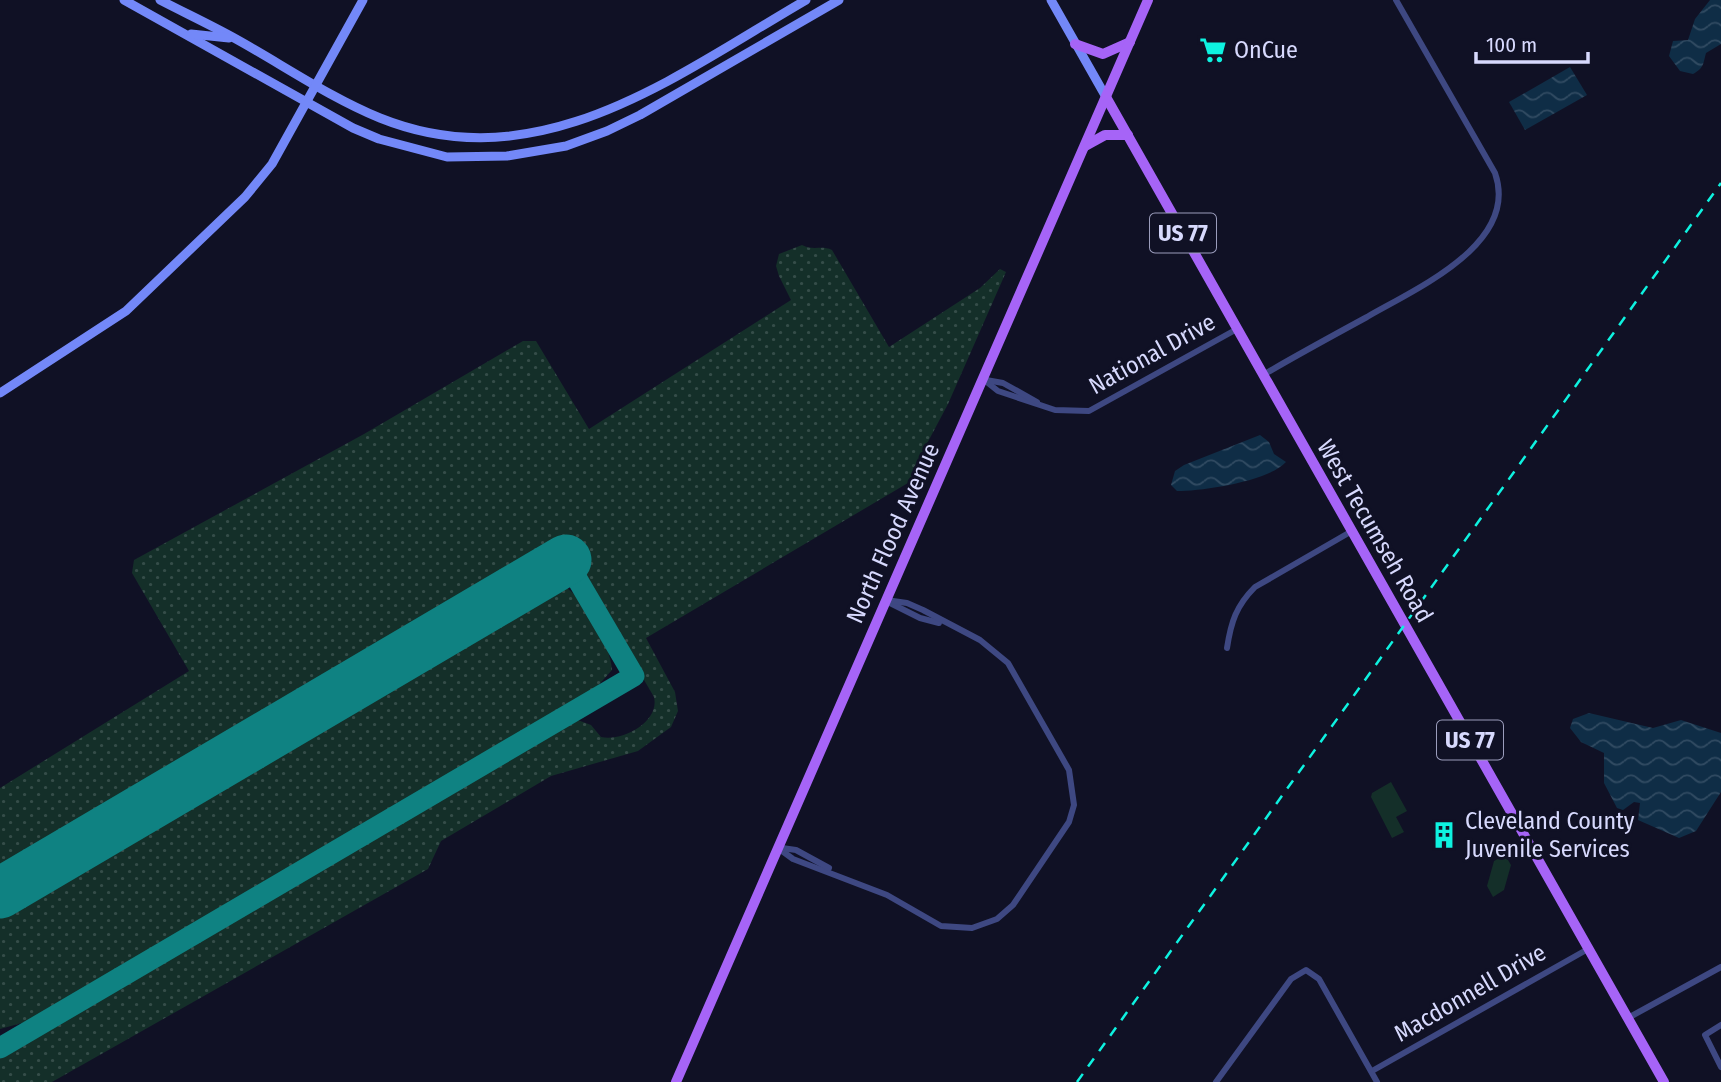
<svg xmlns="http://www.w3.org/2000/svg" width="1721" height="1082" viewBox="0 0 1721 1082" font-family="'Fira Sans Condensed',sans-serif">
<defs>
<pattern id="grass-dots" width="8" height="8" patternUnits="userSpaceOnUse" patternTransform="scale(1.75)"><rect width="8" height="8" fill="#142f29"/><path d="M2 2h.1M6 6h.1" fill="none" stroke="#354d49" stroke-width="1.8" stroke-linecap="round"/></pattern>
<pattern id="water-waves" width="16" height="10" patternUnits="userSpaceOnUse" patternTransform="scale(1.75)"><rect width="16" height="10" fill="#0f2d46"/><path d="M0 5q4-4 8 0t8 0" fill="none" stroke="#314b62"/></pattern>
</defs>
<rect width="100%" height="100%" fill="#101125"/>
<g fill="url(#grass-dots)">
<path d="M802,245C813,251 822,245 832,250L889,347L980,288L1000,269L1006,272L948,404L914,468L913,480L646,638L675,692L678,711L671,727L638,751L551,776L441,841L428,869L52,1082H0V1055L535,741L575,719L591,725L601,737C622,742 660,722 654,697L563,541L0,871V788L189,671L132,573L134,560L364,434L523,341H536L589,429L791,300L779,276L776,266L779,254Z"/>
<path d="M559,584C584,593 610,644 612,670L594,690L547,720L84,992L29,1021L0,1029V911Z"/>
</g>
<g fill="#142f29">
<path d="M1391,782L1407,811L1396,817L1404,832L1392,838L1371,797L1372,793Z"/>
<path d="M1505,855L1511,865L1504,890L1493,897L1487,886L1494,861Z"/>
</g>
<g fill="url(#water-waves)">
<path d="M1710,0H1721V44L1706,53C1703,64 1704,68 1693,74L1680,71L1669,56L1673,41L1688,40L1695,19Z"/>
<path d="M1570,67L1587,95L1525,130L1509,102Z"/>
<path d="M1260,435L1269,442L1274,454L1286,462C1269,481 1203,491 1177,491L1171,485L1175,471L1184,465Z"/>
<path d="M1589,713L1653,728L1681,720L1721,733V792L1696,831L1679,838L1638,820L1640,803L1634,802L1623,810L1617,808L1604,783V753L1581,742L1570,728L1573,719Z"/>
</g>
<g fill="none" stroke-linecap="round" stroke-linejoin="round">
<path stroke="#0f8282" stroke-width="21" d="M0,1048L634,676L566,560"/>
<path stroke="#0f8282" stroke-width="51" d="M0,893L566,560"/>
<g stroke="#3e4882" stroke-width="6">
<path d="M1263,375C1297,355 1332,336 1367,317C1415,289 1520,244 1495,173L1396,0"/>
<path d="M983,379L998,391L1055,410L1089,411L1237,329"/>
<path d="M986,380L1003,383L1037,402"/>
<path d="M888,602L920,618L939,623"/>
<path d="M1227,648C1231,622 1236,606 1255,587L1352,531"/>
<path d="M778,848L793,859L887,895L941,926L972,928L997,919L1013,905L1069,822L1074,805L1069,770L1008,663L980,640L923,610L907,603L886,600"/>
<path d="M782,848L796,850L829,868"/>
<path d="M1628,1018L1721,967"/>
<path d="M1721,1025L1705,1035L1721,1067"/>
<path d="M1372,1071L1588,949"/>
<path d="M1216,1082L1291,979L1306,970L1319,979L1377,1082"/>
</g>
<g stroke="#7388f8" stroke-width="9">
<path d="M124,0L353,128L379,139L447,157L507,156L566,146L607,131L640,115L839,0"/>
<path d="M160,0C185,13 211,25 236,39C283,65 329,97 380,118C539,182 675,76 806,0"/>
<path d="M1051,0L1106,97"/>
<path d="M191,34L229,38"/>
<path d="M0,393L126,311L245,197L272,164L363,0"/>
</g>
<g stroke="#a664f7" stroke-width="10">
<path d="M1075,44L1103,54L1130,42"/>
<path d="M1106,97L1664,1082"/>
<path d="M1085,146L1105,135H1128"/>
<path d="M676,1082L1148,0"/>
</g>
<path stroke="#0ef2e0" stroke-width="2.5" stroke-dasharray="10 9" stroke-linecap="butt" d="M1077,1082L1721,183"/>
</g>
<defs>
<symbol id="supermarket-bare" viewBox="-9 -9 18 18"><path d="M-6-5.5h2.5l.6 2H6L4.5 2H-2.5L-4.4-4H-6ZM-1.5 3.2a1.3 1.3 0 1 0 .1 0ZM3 3.2a1.3 1.3 0 1 0 .1 0Z" fill="#0ef2e0" stroke="#101125" stroke-width="2.5" paint-order="stroke"/></symbol>
<symbol id="building-bare" viewBox="-9 -9 18 18"><path d="M-4-6H4V6H1V3H-1V6H-4ZM-2.5-4.3h1.7v1.8h-1.7ZM.8-4.3h1.7v1.8H.8ZM-2.5-1h1.7V.8h-1.7ZM.8-1h1.7V.8H.8Z" fill="#0ef2e0" stroke="#101125" stroke-width="2.5" paint-order="stroke"/></symbol>
</defs>
<g fill-rule="evenodd">
<use href="#supermarket-bare" x="1194" y="31" width="38" height="38"/>
<use href="#building-bare" x="1425" y="816" width="38" height="38"/>
</g>
<g text-anchor="middle" stroke-width="6" stroke-linejoin="round" paint-order="stroke">
<g fill="#101125" stroke="#9b9dbc" stroke-width="2">
<rect x="1150" y="213.5" width="66" height="39" rx="5"/>
<rect x="1437" y="720.5" width="66" height="39" rx="5"/>
</g>
<g font-size="23" font-weight="bold" fill="#d7d9fd">
<text x="1183" y="241">US 77</text>
<text x="1470" y="748">US 77</text>
</g>
<g font-size="24" fill="#d7d9fd" stroke="#101125" text-anchor="start">
<text x="1234" y="58">OnCue</text>
<text x="1465" y="829">Cleveland County<tspan x="1465" dy="28">Juvenile Services</tspan></text>
</g>
<g font-size="24" fill="#d7d9fd" stroke="#101125">
<text transform="translate(1152 354) rotate(-29)" y="8">National Drive</text>
<text transform="translate(1375 531) rotate(60)" y="8">West Tecumseh Road</text>
<text transform="translate(893 533) rotate(-66)" y="8">North Flood Avenue</text>
<text transform="translate(1470 993) rotate(-30)" y="8">Macdonnell Drive</text>
</g>
</g>
<path d="M1476 52v10h112v-10" fill="none" stroke="#d7d9fd" stroke-width="3.5"/>
<text x="1486" y="52" font-size="21" fill="#d7d9fd" stroke="#101125" stroke-width="5" paint-order="stroke">100 m</text>
</svg>
